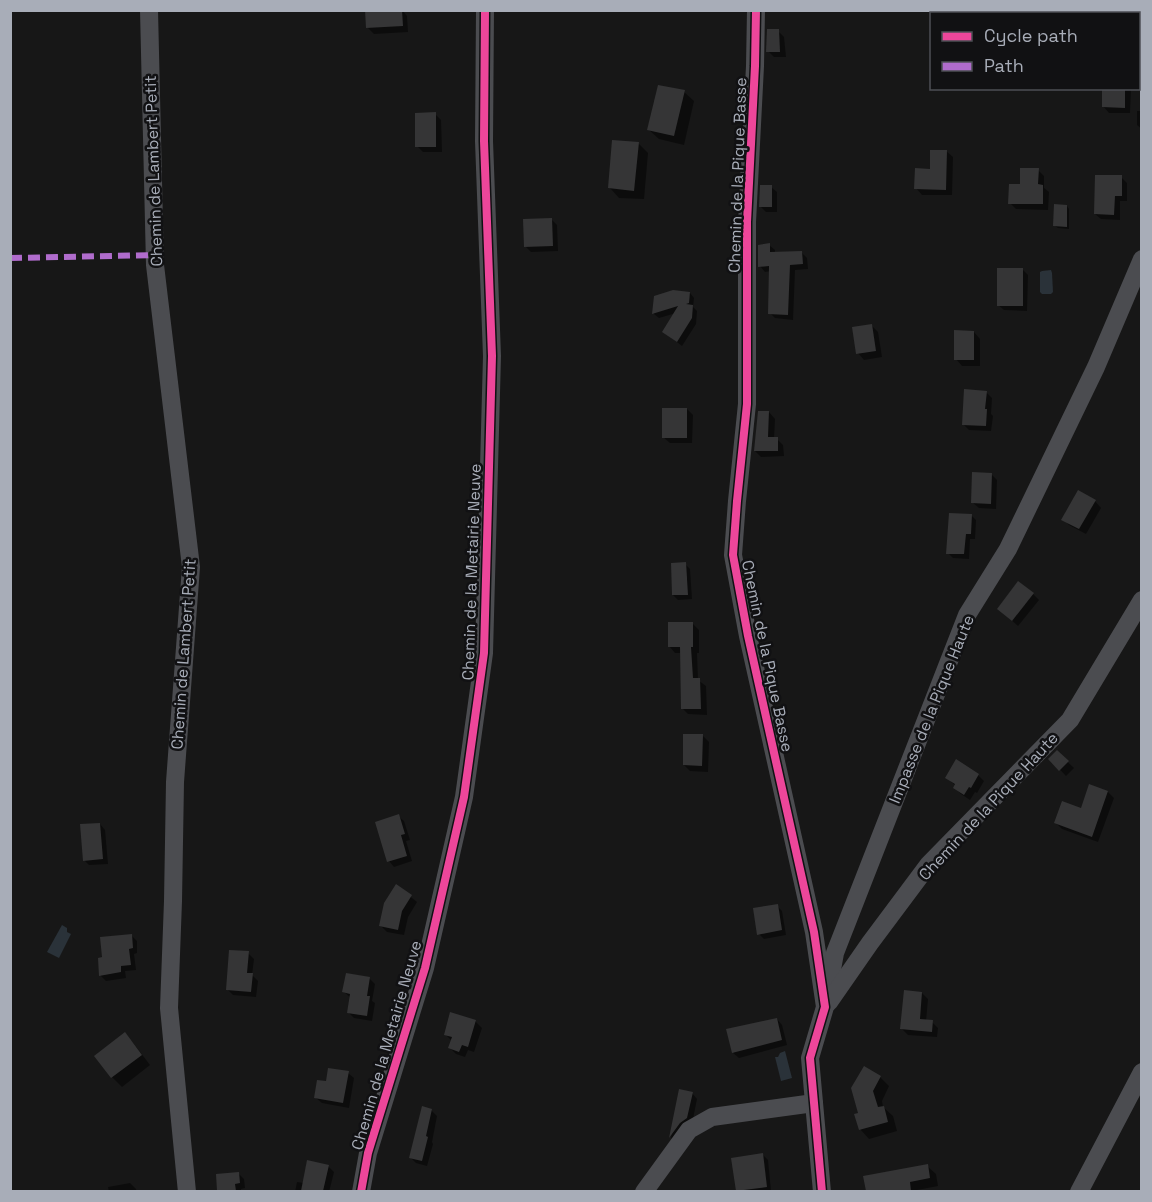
<svg xmlns="http://www.w3.org/2000/svg" width="1152" height="1202" viewBox="0 0 1152 1202" font-family="'Space Grotesk',sans-serif">
<rect width="100%" height="100%" fill="#171717"/>
<g fill="#2a3239">
<path d="M1051,270L1052,273L1053,292L1051,294H1042L1040,292V272L1042,271Z"/>
<path d="M62,925L67,928V932L71,934L59,958L47,952Z"/>
<path d="M785,1051L792,1078L781,1081L775,1057H778L780,1053Z"/>
</g>
<g fill="#0007">
<path d="M402,10L407,16L408,32L374,34L368,28Z"/>
<path d="M1035,10H1063L1060,14H1038Z"/>
<path d="M778,31L784,37L786,57H774L768,51Z"/>
<path d="M1103,88H1131L1130,113H1109L1103,106Z"/>
<path d="M684,92L694,101L684,145L659,139L649,130Z"/>
<path d="M1137,111H1142V129L1137,125Z"/>
<path d="M435,114L441,120L442,152H423L417,146Z"/>
<path d="M638,143L648,153L644,199L619,198L610,188Z"/>
<path d="M946,151L953,157L952,195H922L916,188Z"/>
<path d="M1038,170L1044,176V188L1049,192L1048,210L1016,209L1010,203L1021,185Z"/>
<path d="M1121,177L1127,183V201H1120V220L1101,219L1095,214Z"/>
<path d="M771,187L777,192V212H766L761,207Z"/>
<path d="M1067,206L1069,209V229L1058,228L1055,226Z"/>
<path d="M551,219L557,225L558,251L531,252L525,246Z"/>
<path d="M769,245L775,250V254L802,253L807,258L808,269L795,270L793,320L775,318L770,313L771,271L765,272L760,266Z"/>
<path d="M1022,269L1028,275L1027,311L1004,310L998,305Z"/>
<path d="M690,293L694,298L693,307L697,311L696,324L682,346L664,332L676,313L659,318L654,314L655,297Z"/>
<path d="M872,326L878,332L882,357L864,360L858,353Z"/>
<path d="M974,332L980,339V366H962L956,359Z"/>
<path d="M986,392L992,398L991,414L993,416L991,431L969,430L963,424Z"/>
<path d="M687,409L693,415L692,443H670L663,437Z"/>
<path d="M769,412L775,419L774,439H777L783,445L784,456L761,457L755,451Z"/>
<path d="M991,474L997,480L996,509L979,508L972,502Z"/>
<path d="M1095,501L1101,508L1086,534L1069,525L1063,519Z"/>
<path d="M971,515L976,520L975,539H970L969,559L953,558L948,553Z"/>
<path d="M685,564L690,569L692,599L678,600L673,595Z"/>
<path d="M1033,594L1039,600L1018,626L999,609Z"/>
<path d="M693,624L699,630V653H697L698,680L706,686L707,715L688,714L682,708V653H675L669,646Z"/>
<path d="M703,736L709,742L708,772L690,771L684,765Z"/>
<path d="M1057,752L1074,768L1066,776L1050,759Z"/>
<path d="M978,775L984,781L977,793L975,792L970,800L961,794L955,788L956,786L947,778Z"/>
<path d="M1090,786L1108,792L1114,798L1098,842L1062,829L1056,823L1082,810Z"/>
<path d="M398,816L404,821L410,840L406,841L412,861L394,867L389,861Z"/>
<path d="M100,824L105,830L108,864L89,865L84,860Z"/>
<path d="M397,886L417,902L408,917L404,935L387,932L381,926Z"/>
<path d="M777,906L782,911L786,935L764,939L759,934Z"/>
<path d="M131,935L137,941V953L134,954L136,970L125,971L126,978L106,981L101,976L99,959Z"/>
<path d="M248,953L254,959L252,975L258,981L256,997L233,995L227,989Z"/>
<path d="M369,978L375,984L372,1001L375,1003L372,1021L354,1018L348,1012L351,998L344,992Z"/>
<path d="M922,993L928,999L926,1021L932,1022L938,1028L937,1037L908,1035L902,1029Z"/>
<path d="M777,1019L782,1025L787,1045L739,1058L733,1053Z"/>
<path d="M475,1021L482,1028L474,1052L468,1050L465,1057L456,1054L450,1048L452,1041L445,1034Z"/>
<path d="M124,1034L134,1044L150,1065L122,1087L112,1077L96,1056Z"/>
<path d="M348,1073L354,1078L349,1108L322,1103L316,1098L327,1083Z"/>
<path d="M880,1077L889,1086L882,1101L883,1107L893,1116L897,1131L869,1139L860,1129V1114Z"/>
<path d="M681,1090L692,1093L697,1099L692,1124L675,1142L671,1138Z"/>
<path d="M431,1110L437,1116L432,1142L433,1144L427,1166L416,1163L411,1158Z"/>
<path d="M763,1155L768,1160L771,1191L738,1192L737,1190Z"/>
<path d="M328,1166L334,1172L329,1192H295L297,1182L304,1183Z"/>
<path d="M927,1166L936,1174L938,1186L917,1190V1192H870L867,1189Z"/>
<path d="M238,1173L244,1179L245,1188L241,1189V1192H219L218,1176Z"/>
<path d="M130,1183L136,1189L137,1192H109L108,1187Z"/>
</g>
<g fill="#353536">
<path d="M365,10H402L403,26L366,28Z"/>
<path d="M767,29H779L780,52H766Z"/>
<path d="M658,85L685,90L674,136L647,130Z"/>
<path d="M1102,88H1125V108L1102,107Z"/>
<path d="M436,112V147H415V113Z"/>
<path d="M612,140L639,142L634,191L608,188Z"/>
<path d="M930,150H947L946,190L914,189L915,168L930,169Z"/>
<path d="M1020,168H1039L1038,184L1043,185V204H1008L1009,184H1020Z"/>
<path d="M1095,175H1122V196H1115L1114,215L1094,214Z"/>
<path d="M760,185H772V207H759Z"/>
<path d="M1054,204L1067,205V227L1053,226Z"/>
<path d="M552,218L553,246L524,247L523,219Z"/>
<path d="M770,243V252L802,251L803,264L790,265L788,315L768,314L769,266L758,267V245Z"/>
<rect x="997" y="268" width="26" height="38"/>
<path d="M673,290L690,292L689,303L686,304L693,305L692,318L677,342L662,332L678,306L652,314L654,296Z"/>
<path d="M872,324L876,351L856,354L852,327Z"/>
<path d="M954,330L974,331V360H954Z"/>
<path d="M964,389L987,391L985,409H987L986,426L962,425Z"/>
<rect x="662" y="408" width="25" height="30"/>
<path d="M758,411H769L768,437H778V451H754Z"/>
<path d="M972,472L992,473L991,504L971,503Z"/>
<path d="M1078,490L1096,500L1079,529L1061,520Z"/>
<path d="M949,513L972,514L971,534H966L964,554H946Z"/>
<path d="M686,562L688,595H672L671,563Z"/>
<path d="M1018,581L1034,593L1012,621L997,609Z"/>
<path d="M668,622H693V647H691L693,678H700L701,709H681L680,647H668Z"/>
<path d="M683,734H703L702,766L683,765Z"/>
<path d="M1057,750L1069,761L1059,771L1048,759Z"/>
<path d="M956,759L979,774L971,788L969,787L964,795L953,788L955,784L945,778Z"/>
<path d="M1089,784L1108,791L1092,837L1054,823L1062,801L1081,808Z"/>
<path d="M399,814L405,834L401,835L407,856L387,862L375,822Z"/>
<path d="M100,823L103,859L83,861L80,824Z"/>
<path d="M396,884L412,895L402,911L398,930L379,926L384,903Z"/>
<path d="M778,904L782,930L757,935L753,908Z"/>
<path d="M132,934L133,948L129,949L131,965L121,966V972L99,976L98,958L102,957L100,937Z"/>
<path d="M229,950L249,951L247,973H253L251,992L226,990Z"/>
<path d="M346,973L370,977L367,996H370L367,1016L347,1013L350,994L342,992Z"/>
<path d="M904,990L922,992L920,1019L933,1020L932,1032L900,1029Z"/>
<path d="M450,1012L476,1020L468,1047L462,1045L459,1052L448,1048L452,1037L444,1035Z"/>
<path d="M777,1018L782,1040L732,1053L726,1029Z"/>
<path d="M125,1032L142,1055L111,1078L94,1056Z"/>
<path d="M864,1066L881,1076L873,1091L878,1107L884,1106L888,1122L859,1130L854,1114L858,1113L851,1088Z"/>
<path d="M328,1068L349,1071L343,1103L314,1098L317,1080L326,1081Z"/>
<path d="M679,1089L693,1092L687,1118L680,1123L669,1138Z"/>
<path d="M422,1106L432,1109L426,1136L428,1137L422,1161L409,1158Z"/>
<path d="M763,1153L767,1187L736,1191L731,1158Z"/>
<path d="M307,1160L329,1165L323,1191H301Z"/>
<path d="M928,1164L930,1178L910,1182L911,1191H866L863,1176Z"/>
<path d="M239,1172L240,1183L235,1184L236,1191H217L216,1174Z"/>
</g>
<g fill="none" stroke-linecap="round" stroke-linejoin="round">
<g stroke="#4b4c50" stroke-width="18">
<path d="M149,10L155,265L191,567L175,782L173,901L169,1008L187,1192"/>
<path d="M756,10L755,66L747,222V404L737,501L733,555L748,636L814,932L825,1007L810,1058L822,1192"/>
<path d="M828,991L835,953L967,615L1008,549L1096,367L1142,259"/>
<path d="M829,1002L870,943L929,864L1070,720L1142,600"/>
<path d="M361,1192L368,1153L425,968L464,797L484,653L492,356L484,141L485,10"/>
<path d="M644,1192L689,1130L712,1117L814,1103"/>
<path d="M1079,1192L1142,1072"/>
</g>
<path stroke="#b06ccc" stroke-width="6" stroke-dasharray="12 6" stroke-linecap="butt" d="M10,258L155,255"/>
<defs>
<g id="cycleway">
<path d="M756,10L755,66L747,222V404L737,501L733,555L748,636L814,932L825,1007L810,1058L822,1192"/>
<path d="M361,1192L368,1153L425,968L464,797L484,653L492,356L484,141L485,10"/>
</g>
</defs>
<use href="#cycleway" stroke="#111113" stroke-width="11"/>
<use href="#cycleway" stroke="#ed469a" stroke-width="8"/>
</g>
<g text-anchor="middle" stroke-width="5" stroke-linejoin="round" paint-order="stroke">
<g font-size="16" fill="#a8adb8" stroke="#111113">
<text transform="translate(153 171) rotate(-92)" y="6">Chemin de Lambert Petit</text>
<text transform="translate(737 175) rotate(-88)" y="6">Chemin de la Pique Basse</text>
<text transform="translate(471 572) rotate(-88)" y="6">Chemin de la Metairie Neuve</text>
<text transform="translate(183 654) rotate(-86)" y="6">Chemin de Lambert Petit</text>
<text transform="translate(768 656) rotate(78)" y="6">Chemin de la Pique Basse</text>
<text transform="translate(931 709) rotate(-68)" y="6">Impasse de la Pique Haute</text>
<text transform="translate(988 806) rotate(-47)" y="6">Chemin de la Pique Haute</text>
<text transform="translate(386 1045) rotate(-74)" y="6">Chemin de la Metairie Neuve</text>
</g>
</g>
<rect width="1152" height="1202" fill="none" stroke="#a8adb8" stroke-width="24"/>
<rect x="930" y="12" width="210" height="78" fill="#111113" stroke="#4d4f55" stroke-width="1.5"/>
<rect x="942" y="32" width="30" height="9" fill="#ed469a" stroke="#4d4f55" stroke-width="1.5"/>
<text x="984" y="42" font-size="18" fill="#a8adb8">Cycle path</text>
<rect x="942" y="62" width="30" height="9" fill="#b06ccc" stroke="#4d4f55" stroke-width="1.5"/>
<text x="984" y="72" font-size="18" fill="#a8adb8">Path</text>
</svg>
